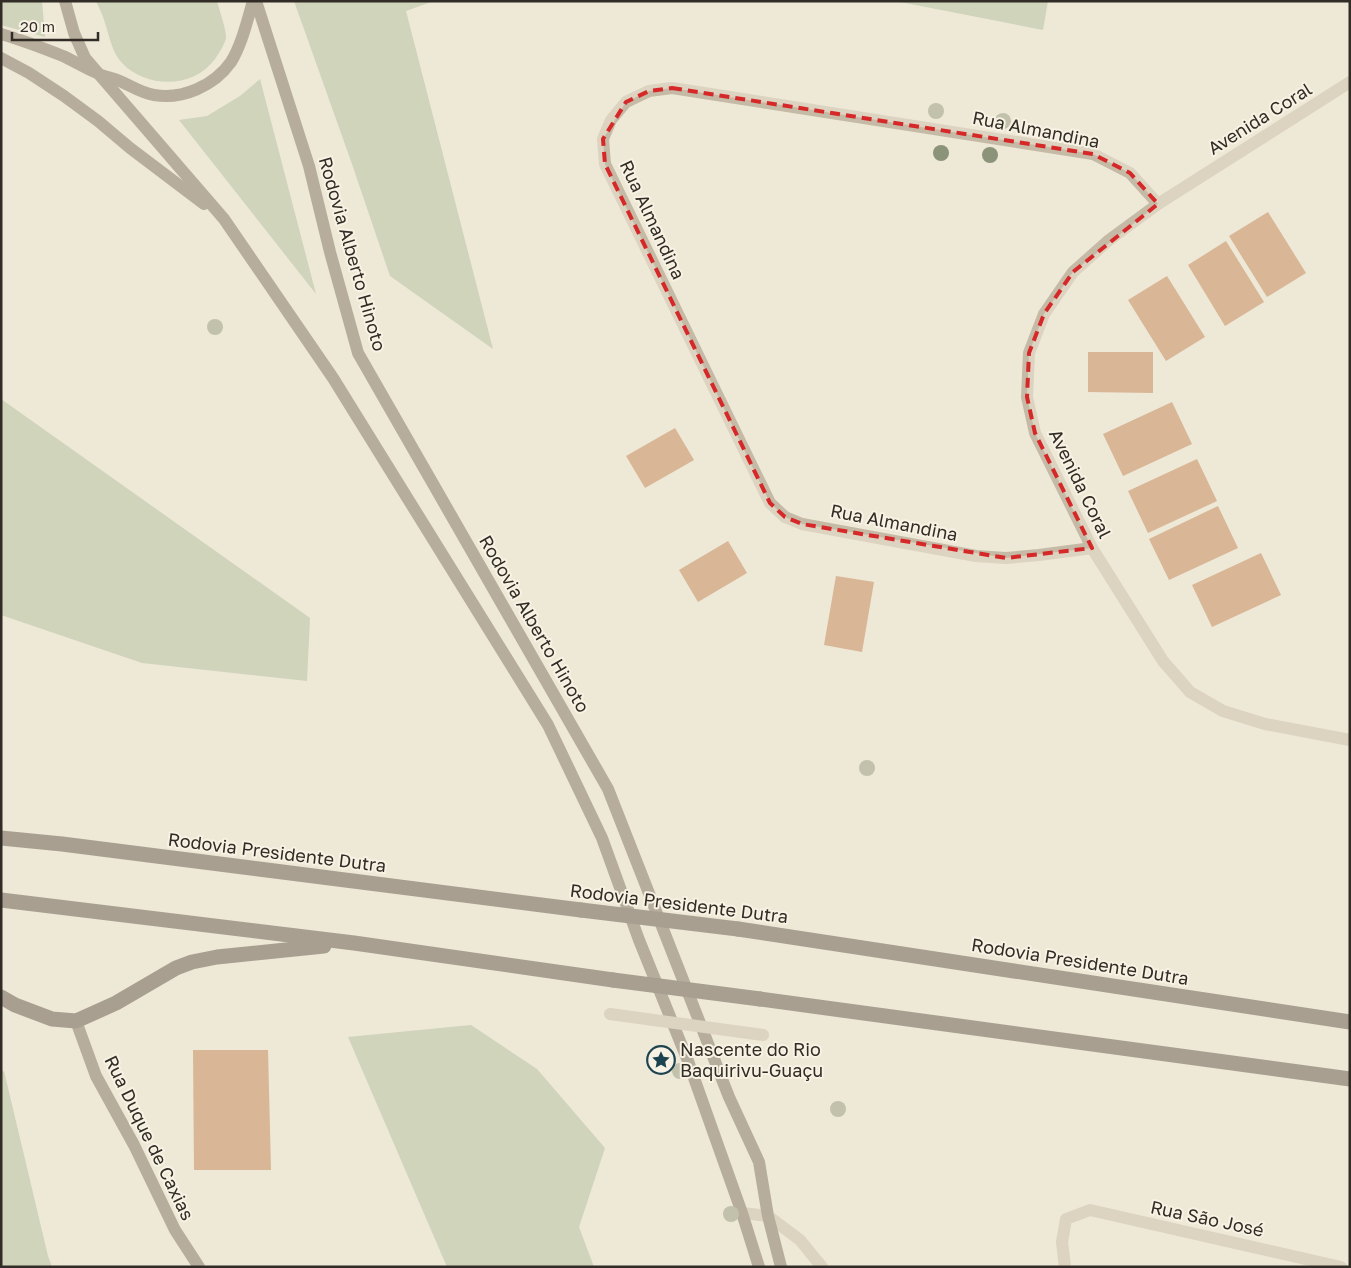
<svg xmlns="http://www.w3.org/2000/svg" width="1351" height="1268" viewBox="0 0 1351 1268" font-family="'Golos Text',sans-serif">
<rect width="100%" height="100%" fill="#eee8d7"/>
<g fill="#a9bc99">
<path d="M1,1H42L45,37L1,25Z"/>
<path d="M96,1H217C219,9 227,32 226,38C224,46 219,53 215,59C194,88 148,89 123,64C112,53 110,38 105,23C103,15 99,8 96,1Z"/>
<path d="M294,1H434L406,11L493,349L390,276L352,164Z"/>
<path d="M895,1H1048L1043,30Z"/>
<path d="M260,79L316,294L179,120L207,116L240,96Z"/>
<path d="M1,399L310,618L307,681L142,663L1,615Z"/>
<path d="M471,1025L537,1069L605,1148L579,1227L594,1267H447L348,1037Z"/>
<path d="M4,1071L48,1256L52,1267H1V1072Z"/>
</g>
<g fill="#bd7a47">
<path d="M1268,212L1306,273L1267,297L1229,236Z"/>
<path d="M1226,241L1264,302L1225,326L1188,265Z"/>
<path d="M1167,276L1205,337L1166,361L1128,300Z"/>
<path d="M1088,352H1153V393L1088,392Z"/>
<path d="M1172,402L1192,444L1123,476L1103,434Z"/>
<path d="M675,428L694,460L645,488L626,456Z"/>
<path d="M1197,459L1217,501L1148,533L1128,491Z"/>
<path d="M1218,506L1238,548L1169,580L1149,539Z"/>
<path d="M728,541L747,573L698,602L679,570Z"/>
<path d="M1261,553L1281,595L1212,627L1192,585Z"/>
<path d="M836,576L874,582L862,652L824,645Z"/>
<path d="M193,1050H268L271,1170H194Z"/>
</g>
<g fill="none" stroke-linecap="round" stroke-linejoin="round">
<g stroke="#c5baa5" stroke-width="12">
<path d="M1350,82L1158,204L1109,240L1073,272L1044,314L1029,353L1027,397L1035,433L1092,548L1163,661L1190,692L1223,711L1265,724L1350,740"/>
<path d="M1092,548L1039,555L1006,558L976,556L802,524L785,517L770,503L605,164L603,139L611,120L626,102L649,91L672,88L1093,154L1130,173L1158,204"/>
<path d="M742,1213L768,1216L800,1240L822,1267"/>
<path d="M1065,1267L1062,1242L1066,1219L1090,1210L1341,1267"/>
</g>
<g stroke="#736657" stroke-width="12">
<path d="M65,1L74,33L85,58L224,219L333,378L548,725L602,838L639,940L688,1061L742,1213L759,1267"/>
<path d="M256,1L309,166L330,252L358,353L608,789L729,1097L759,1162L768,1216L781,1267"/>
<path d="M1,34C22,40 43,48 63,56C74,61 85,68 97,73C105,77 114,78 122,82C133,87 142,93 154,95C182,100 214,86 231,62C242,44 247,21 253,1"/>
<path d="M1,58L29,73L64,96L98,121L130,148L204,204"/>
<path d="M76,1021L96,1076L134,1145L175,1230L199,1267"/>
</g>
<g stroke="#52483d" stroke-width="15">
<path d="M1,838L62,844L581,910"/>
<path d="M1,900L354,943L613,980"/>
<path d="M738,929L1350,1022"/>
<path d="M1,997L15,1005L52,1019L76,1021L116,1003L176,968L192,962L217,957L324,946"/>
<path d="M760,999L1350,1079"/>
</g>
<path stroke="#c5baa5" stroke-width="12" d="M610,1014L763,1035"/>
<g stroke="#52483d" stroke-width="15">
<path d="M581,910L738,929"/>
<path d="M613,980L760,999"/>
</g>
</g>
<g fill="#8b9378">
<circle cx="936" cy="111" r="8"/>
<circle cx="1003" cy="121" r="8"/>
<circle cx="941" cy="153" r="8"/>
<circle cx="990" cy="155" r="8"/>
<circle cx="215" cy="327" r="8"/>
<circle cx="867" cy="768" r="8"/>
<circle cx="680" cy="1071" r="8"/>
<circle cx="838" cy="1109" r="8"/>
<circle cx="731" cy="1214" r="8"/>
</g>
<path d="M0 0H1351V1268H0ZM672,88L1093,154L1130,173L1158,204L1073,272L1044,314L1029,353L1027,397L1035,433L1092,548L1006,558L802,524L785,517L770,503L605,164L603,139L626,102L649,91Z" fill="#eee8d7" fill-opacity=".55" fill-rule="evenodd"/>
<path fill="none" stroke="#d62828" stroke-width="4" stroke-dasharray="10 6" stroke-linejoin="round" d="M672,88L1093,154L1130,173L1158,204L1073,272L1044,314L1029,353L1027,397L1035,433L1092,548L1006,558L802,524L785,517L770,503L605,164L603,139L626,102L649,91Z"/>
<defs>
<symbol id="sight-ring" viewBox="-11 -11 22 22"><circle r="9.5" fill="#f7f2e3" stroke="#1e4350" stroke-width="1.5"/><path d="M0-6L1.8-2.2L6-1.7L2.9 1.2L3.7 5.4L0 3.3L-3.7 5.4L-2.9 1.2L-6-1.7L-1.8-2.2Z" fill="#1e4350"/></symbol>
</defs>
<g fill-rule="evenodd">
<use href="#sight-ring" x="645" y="1044" width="32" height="32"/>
</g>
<g text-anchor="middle" stroke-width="4" stroke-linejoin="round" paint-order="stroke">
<g font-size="18" fill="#312c25" stroke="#f7f2e3">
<text transform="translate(1260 119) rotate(-32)" y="6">Avenida Coral</text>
<text transform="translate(1036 130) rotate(11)" y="6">Rua Almandina</text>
<text transform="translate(652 220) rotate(65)" y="6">Rua Almandina</text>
<text transform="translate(352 254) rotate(74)" y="6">Rodovia Alberto Hinoto</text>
<text transform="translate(1080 484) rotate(64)" y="6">Avenida Coral</text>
<text transform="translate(894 523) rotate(11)" y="6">Rua Almandina</text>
<text transform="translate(534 624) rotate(60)" y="6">Rodovia Alberto Hinoto</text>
<text transform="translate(277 853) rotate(7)" y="6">Rodovia Presidente Dutra</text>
<text transform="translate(679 904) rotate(7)" y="6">Rodovia Presidente Dutra</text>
<text transform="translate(1080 962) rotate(9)" y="6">Rodovia Presidente Dutra</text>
<text transform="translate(149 1138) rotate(64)" y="6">Rua Duque de Caxias</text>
<text transform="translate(1207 1219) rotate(12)" y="6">Rua São José</text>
</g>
<g font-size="18" fill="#312c25" stroke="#f7f2e3" text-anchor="start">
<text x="680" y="1056">Nascente do Rio<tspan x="680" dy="21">Baquirivu-Guaçu</tspan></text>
</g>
</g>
<rect width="1351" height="1268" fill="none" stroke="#312c25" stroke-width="5"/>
<path d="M12 32v8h86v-8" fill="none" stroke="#312c25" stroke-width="2.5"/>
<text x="20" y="32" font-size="15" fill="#312c25" stroke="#f7f2e3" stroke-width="4" paint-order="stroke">20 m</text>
</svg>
